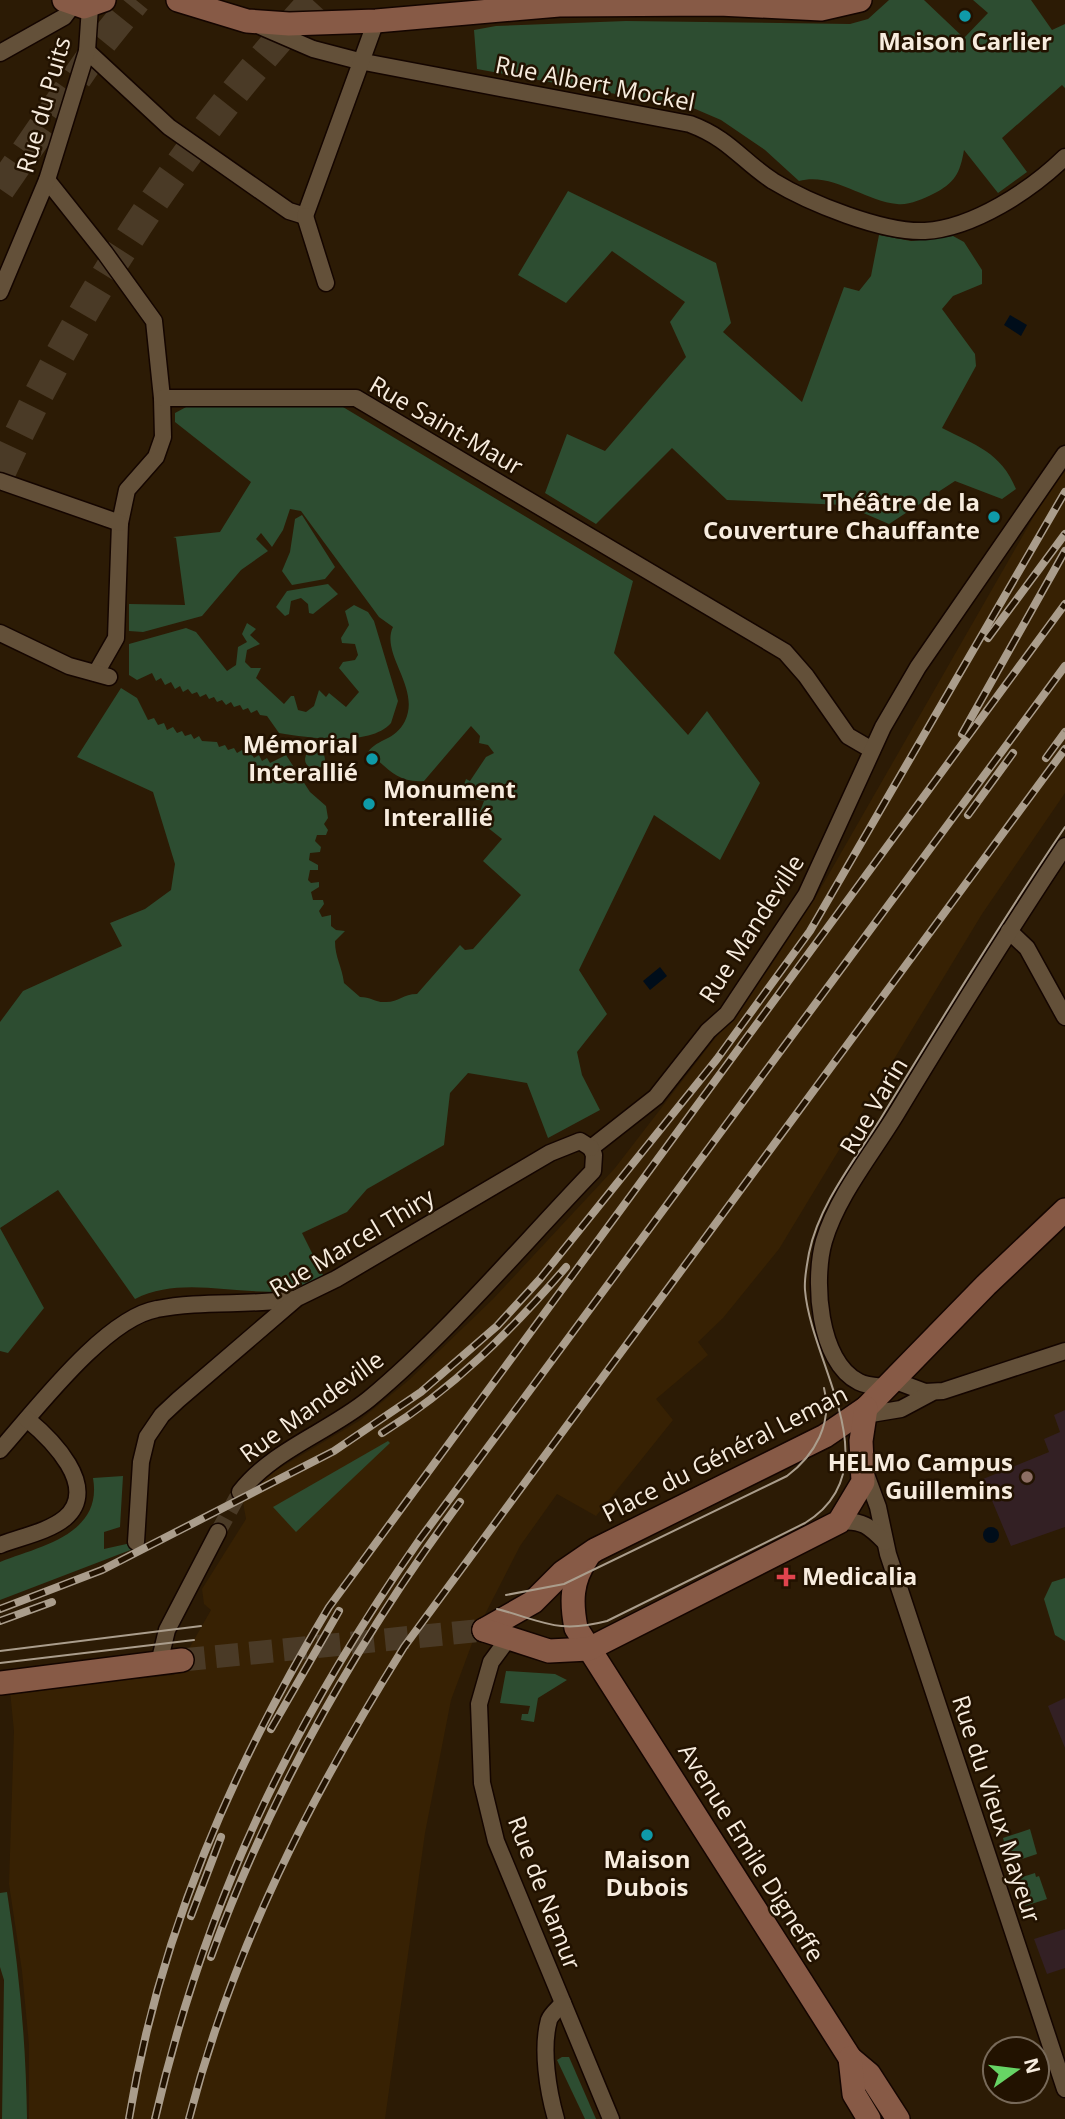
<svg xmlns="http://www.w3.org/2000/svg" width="1065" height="2119" viewBox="0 0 1065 2119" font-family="'Open Sans',sans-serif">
<rect width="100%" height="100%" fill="#2c1b05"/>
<path fill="#372103" d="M1065,462V793L982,914L779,1249L723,1318L698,1342L708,1355L656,1399L673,1420L596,1516L557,1494L520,1546L477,1630L451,1700L425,1833L385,2119H29V2045L22,1971L9,1884L14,1731L10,1691L174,1675L211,1610L204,1604L202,1589L246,1519L241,1491L359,1421L409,1380L493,1299L615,1168L770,967L818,893Z"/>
<g fill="#332024">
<path d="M1065,1410V1527L1011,1546L983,1479L1049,1452L1044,1439L1060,1432L1054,1415Z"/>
<path d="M1065,1698V1748L1048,1706Z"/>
<path d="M1065,1929V1968L1047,1974L1034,1939Z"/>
</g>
<g fill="#2d4d31">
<path d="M889,0H924L964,38L988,13L973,0H1031L1052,30L1065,24V88L1062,85L1002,138L1027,172L998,193L964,150C960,173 955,183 933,194C923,199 907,206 897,204C864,201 833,172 799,181L765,150L721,120L693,108L477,69L474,30L496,26L626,21L850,24L868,19Z"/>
<path d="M568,191L716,263L731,323L723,332L802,402L844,287L859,291L871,276L879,235L911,241L953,236L964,242L982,270V284L953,296L942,309L975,354L976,366L942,428C975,445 1001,452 1016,489L1002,499L955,481L889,524L845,505L727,500L672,448L596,524L545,493L567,434L605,451L686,357L670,322L685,302L612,251L566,303L518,275Z"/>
<path d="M338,404L633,581L614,653L688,735L707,711L760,783L720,860L654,815L579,970L607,1014L577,1052L582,1075L600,1110L548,1138L527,1083L468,1073L450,1093L444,1145L367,1189L347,1212L302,1233L323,1275C314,1280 303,1288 294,1290C242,1298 184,1274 135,1299L58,1190L0,1228L44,1308L8,1353L0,1351V1022L23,991L122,946L110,923L145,909L171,890L175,864L153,792L77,757L121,688L137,698L148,720L154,718L158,725L164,723L167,730L173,727L177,733L182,731L185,736L191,734L194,739L199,736L202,741L217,742L219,747L225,745L228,750L234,748L237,753L242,750L245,755L251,753L254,758L259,755L262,761L267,758L270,763L286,755L310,792L326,806L328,818L324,824L328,830L326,835H317L315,841L321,847L320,852L310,853L309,860L318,865V870H310L308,880L311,883L319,882V887L311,892L313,900H323L324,904L319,911L322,917L331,915V926L336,930L345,931L335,941C335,958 342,966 344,983L360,997C371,997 376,1003 386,1002C399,1002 403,994 417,994L460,945L465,950L473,949L521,895L483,861L502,839L477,819L484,801L460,796L466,779L470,781L486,757L494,753L488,745L479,743L480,736L471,726L424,781C397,783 389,769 368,752C378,738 395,741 405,721C421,688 380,654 393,627L379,617L301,511L290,509L283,530L272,547L261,533L256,539L268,551L241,570L202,616L143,632L129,631V604L185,605L176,538L173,537L220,532L251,482L175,422V413L188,406Z"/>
<path d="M302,515L335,567L325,579L292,585L282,571L290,552L295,519Z"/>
<path d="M328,584L338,594L313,614L309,613L308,604L301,598L291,601L289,614L285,616L276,607L287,591Z"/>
<path d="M354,605L368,612L374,621L398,701L391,723C370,747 309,738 279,733L267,716L260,715L257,710L251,713L248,708L243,710L240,705L234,707L231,702L226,705L222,700L217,702L214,697L209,699L206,694L200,697L197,692L192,694L188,689L183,692L180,686L175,689L171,682L165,685L161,678L156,681L152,673L137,680L129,675V644L186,628L196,632L227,671L236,665L238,647L247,642L242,634L247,623L256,629L250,635L260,644L247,650L245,662L251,668H261L256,678L284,704L291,696H294L298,710L306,712L314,706L319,690L326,697L329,693L346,707L359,692L339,668L343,662L355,660L358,655L355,644L342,643L341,638L349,625L345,611Z"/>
<circle cx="315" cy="759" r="10"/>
<path d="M388,1441L390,1443L296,1532L273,1507Z"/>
<path d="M123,1476L120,1527L104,1532V1549L131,1543L133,1549L0,1600V1562C40,1546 103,1535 93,1478Z"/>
<path d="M1065,1578V1641L1055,1635L1044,1599L1052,1582Z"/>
<path d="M506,1671L555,1674L567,1680L538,1698L534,1722L521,1720L522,1714H528L530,1706L500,1703Z"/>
<path d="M1030,1829L1037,1854L1010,1863L1003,1838Z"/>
<path d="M1035,1873L1036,1877L1039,1876L1047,1899L1025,1906L1016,1879Z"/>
<path d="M7,1892C19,1968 26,2042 27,2119H2L4,1980L0,1967V1893Z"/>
<path d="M562,2057H569L596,2119H585L557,2060Z"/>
</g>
<g fill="#000d1a">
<path d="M1010,315L1027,325L1021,336L1004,325Z"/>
<path d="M660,967L667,976L650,990L643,981Z"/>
<circle cx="991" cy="1535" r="8"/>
</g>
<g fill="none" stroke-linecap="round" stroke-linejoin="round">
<path stroke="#4a3a26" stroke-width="16" stroke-dasharray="16 8" stroke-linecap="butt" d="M218,1532L240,1492"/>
<path stroke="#4a3a26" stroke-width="23" stroke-dasharray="23 11" stroke-linecap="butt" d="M182,1660L484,1630"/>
<g stroke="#4a3a26" stroke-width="30" stroke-dasharray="30 15" stroke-linecap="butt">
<path d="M0,189L98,47L136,0"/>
<path d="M0,474C79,301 185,140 314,0"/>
</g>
<defs>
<g id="street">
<path d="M262,27L313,49L359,61L690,124C730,139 741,160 773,181C809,203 883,233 925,231C974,228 1031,190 1065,157"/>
<path d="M87,51L169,127L289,211L305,216"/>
<path d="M0,53L64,17L73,5"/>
<path d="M47,180L105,253L154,321L162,398L163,437L156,457L127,490L120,523L116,638L96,673"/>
<path d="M305,216L376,21"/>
<path d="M305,216L326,283"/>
<path d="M0,292L47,180L87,51L90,7"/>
<path d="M162,398H356L785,652L806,676L848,736L872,750"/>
<path d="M0,481L120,523"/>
<path d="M0,633L69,666L109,677"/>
<path d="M1009,931L1027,948L1065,1017"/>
<path d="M591,1148L656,1097L708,1031L727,1014L806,895L883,727L918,667L1065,454"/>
<path d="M893,1380L925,1392L943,1391L1065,1351"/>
<path d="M885,1387C877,1386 867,1386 859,1382C818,1362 813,1279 824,1241C837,1197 871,1155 895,1116C950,1025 1006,935 1065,846"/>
<path d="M865,1415L901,1409L931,1393"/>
<path d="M0,1450C35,1411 105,1318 157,1309C202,1300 249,1306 295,1299"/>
<path d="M864,1469L878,1507L888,1554L1065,2089"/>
<path d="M240,1492C274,1449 327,1433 369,1399C448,1333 521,1246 593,1171L594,1155L591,1148"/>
<path d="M839,1522C862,1519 870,1527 885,1542"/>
<path d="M136,1542L141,1462L147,1437L162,1415L178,1400L297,1298L336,1279L550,1153L580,1141L591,1148"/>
<path d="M0,1545C20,1537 48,1532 65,1518C101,1487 50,1438 27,1419"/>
<path d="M508,1639L491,1662L479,1704L482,1783L496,1841L611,2119"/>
<path d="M159,1663L167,1630L218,1532"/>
<path d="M556,2119C548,2091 541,2049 549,2020C551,2014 559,2008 563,2003"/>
</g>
<g id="secondary">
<path d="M64,0L84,7L104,0"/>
<path d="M178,0L247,21L289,24L376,21L559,5L719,4L821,9L860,0"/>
<path d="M587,1558C571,1581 571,1602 576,1628L850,2058L869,2074L898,2119"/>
<path d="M484,1630L533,1602L563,1572L595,1550L825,1436L866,1408L986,1285L1065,1210"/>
<path d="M484,1630L549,1651L589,1649L839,1522L863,1482L861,1441L866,1408"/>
<path d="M0,1683L182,1660"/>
<path d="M850,2058L854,2094L869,2119"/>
</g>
</defs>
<use href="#street" stroke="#140500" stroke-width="19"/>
<use href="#secondary" stroke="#140500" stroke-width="26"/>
<use href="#street" stroke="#635039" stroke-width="16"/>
<use href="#secondary" stroke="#875a46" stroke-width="23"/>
<g stroke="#aa9d8c" stroke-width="2">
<path d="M506,1595L564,1584L787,1476C815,1455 833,1423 824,1388"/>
<path d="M497,1609C543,1621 557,1634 607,1621L805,1523C893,1469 811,1365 805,1290C804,1278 807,1265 809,1253C819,1204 855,1160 881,1118C941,1020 1001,922 1065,827"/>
<path d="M0,1651L201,1626"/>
<path d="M0,1663L194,1640"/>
</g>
<defs>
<g id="rail">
<path d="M988,638L1065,534"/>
<path d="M962,734L1065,551"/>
<path d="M1046,758L1065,732"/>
<path d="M968,815L1013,753"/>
<path d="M382,1433C453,1389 512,1330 566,1267"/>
<path d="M0,1609L102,1570L334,1451L421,1392L497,1326L540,1279L717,1059L810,931L1065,492"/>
<path d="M0,1621L52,1602"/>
<path d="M271,1729L339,1611"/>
<path d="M191,1916L221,1837"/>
<path d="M211,1957C271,1792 356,1643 460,1502"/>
<path d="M129,2119C159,1934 233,1766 329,1607L1065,604"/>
<path d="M155,2119C205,1901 292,1722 420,1539L1065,666"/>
<path d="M189,2119C233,1947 311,1796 404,1647L1065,749"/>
</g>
</defs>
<use href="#rail" stroke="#aa9d8c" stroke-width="8"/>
<use href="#rail" stroke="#221200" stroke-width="5" stroke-dasharray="16" stroke-linecap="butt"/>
</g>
<g fill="#0f9aa8" stroke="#221200" stroke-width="2.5">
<circle cx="965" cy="16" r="7"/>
<circle cx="994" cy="517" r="7"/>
<circle cx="372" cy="759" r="7"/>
<circle cx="369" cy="804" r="7"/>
<circle cx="647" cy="1835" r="7"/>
</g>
<circle fill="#8d6e63" stroke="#221200" stroke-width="2.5" cx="1027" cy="1477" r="7"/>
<path fill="#e0444e" stroke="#221200" stroke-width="2.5" d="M782.5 1566.5h7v7h7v7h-7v7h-7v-7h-7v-7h7z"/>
<g text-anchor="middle" stroke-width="5" stroke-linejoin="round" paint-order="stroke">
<g font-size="24" font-weight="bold" fill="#f7ecde" stroke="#221200" text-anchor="end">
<text x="965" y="50" text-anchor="middle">Maison Carlier</text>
<text x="980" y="511">Théâtre de la<tspan x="980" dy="28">Couverture Chauffante</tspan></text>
<text x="358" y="753">Mémorial<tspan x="358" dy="28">Interallié</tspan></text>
<text x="383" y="798" text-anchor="start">Monument<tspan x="383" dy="28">Interallié</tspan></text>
<text x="1013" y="1471">HELMo Campus<tspan x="1013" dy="28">Guillemins</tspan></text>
<text x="802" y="1585" text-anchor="start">Medicalia</text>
<text x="647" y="1868" text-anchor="middle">Maison<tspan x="647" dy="28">Dubois</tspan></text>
</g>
<g font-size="24" fill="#f7ecde" stroke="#221200">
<text transform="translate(595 84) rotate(11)" y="8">Rue Albert Mockel</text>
<text transform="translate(44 105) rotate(-74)" y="8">Rue du Puits</text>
<text transform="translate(446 426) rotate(30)" y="8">Rue Saint-Maur</text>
<text transform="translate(752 929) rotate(-57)" y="8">Rue Mandeville</text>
<text transform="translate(874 1106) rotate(-59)" y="8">Rue Varin</text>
<text transform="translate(352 1243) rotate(-31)" y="8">Rue Marcel Thiry</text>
<text transform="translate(312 1407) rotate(-36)" y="8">Rue Mandeville</text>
<text transform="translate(725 1454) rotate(-27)" y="8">Place du Général Leman</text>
<text transform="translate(996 1809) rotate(72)" y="8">Rue du Vieux Mayeur</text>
<text transform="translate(751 1853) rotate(58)" y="8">Avenue Emile Digneffe</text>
<text transform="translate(544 1893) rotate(69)" y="8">Rue de Namur</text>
</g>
</g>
<g transform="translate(1016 2070) rotate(76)"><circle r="33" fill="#221200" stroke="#776959" stroke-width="2"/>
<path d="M0-5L12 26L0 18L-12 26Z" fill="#67d465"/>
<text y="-10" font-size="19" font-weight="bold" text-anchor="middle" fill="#f7ecde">N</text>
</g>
</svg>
